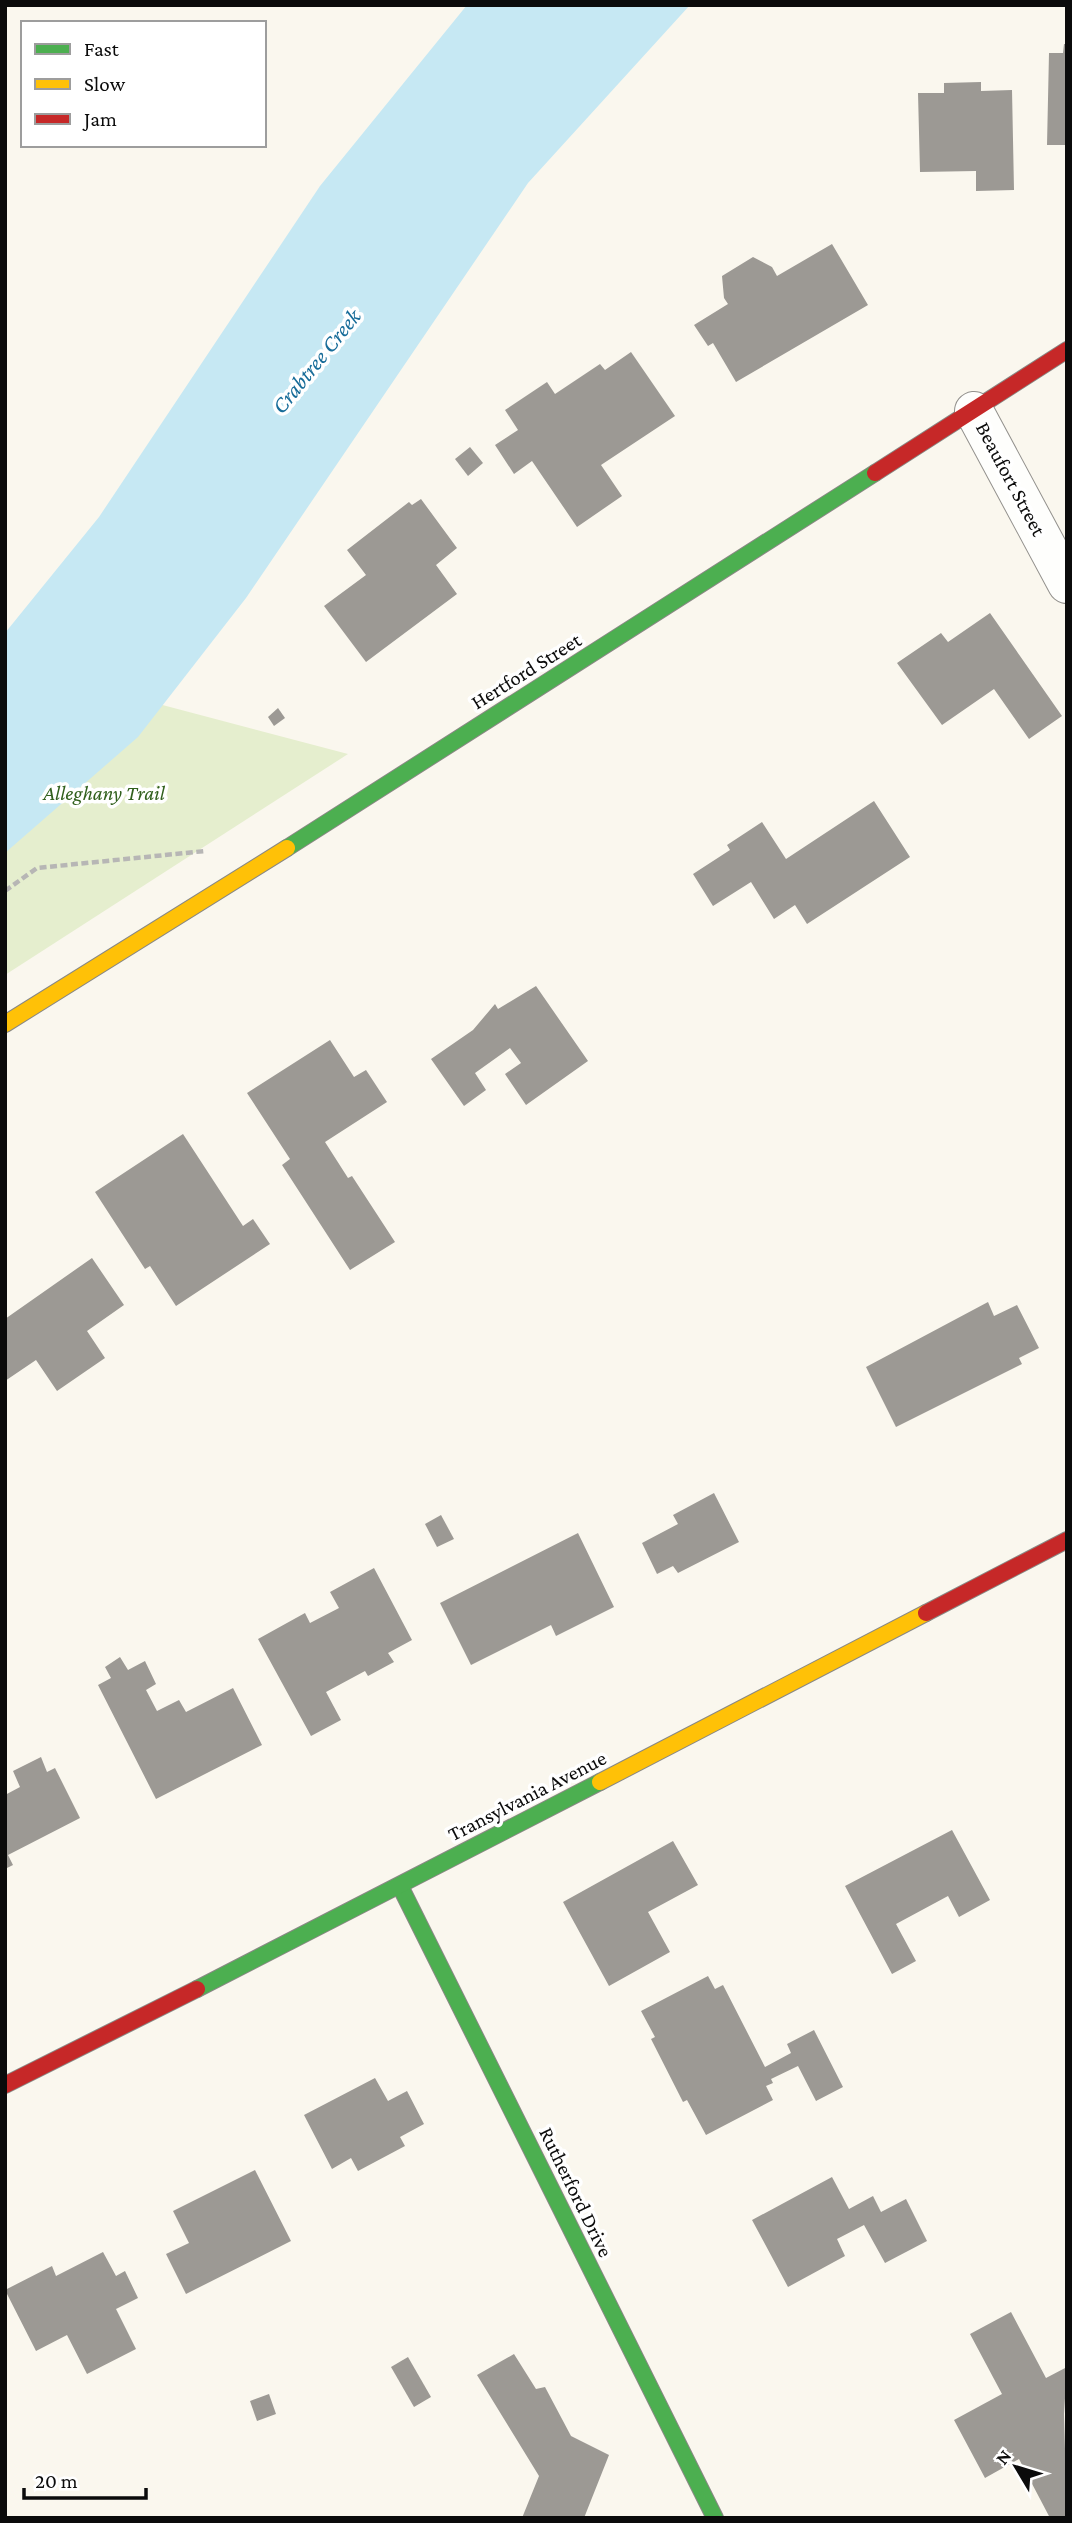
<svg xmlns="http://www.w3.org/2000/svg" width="1072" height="2523" viewBox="0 0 1072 2523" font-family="'Crimson Pro',serif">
<rect width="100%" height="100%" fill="#faf7ee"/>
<path fill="#e5eece" d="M34,671L348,754L5,975V694Z"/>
<path fill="#c6e8f3" d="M467,5H690L528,183L246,598L138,737L5,853V633L99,517L320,186Z"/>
<g fill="#9c9994">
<path d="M1064,44H1067V145H1047L1049,53H1063Z"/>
<path d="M981,82V91L1012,90L1014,190L976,191V171L920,172L918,93H944V83Z"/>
<path d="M832,244L868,305L736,382L713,343L708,346L694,325L728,304L724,298L722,276L753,257L772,267L777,276Z"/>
<path d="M631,352L675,416L601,465L622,496L577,527L532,461L514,474L495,445L518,430L505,410L547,382L555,394L600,364L605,370Z"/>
<path d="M470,447L483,463L468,476L455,459Z"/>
<path d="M421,499L457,548L436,565L457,594L366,662L324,606L366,575L347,550L409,502L412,505Z"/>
<path d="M990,613L1062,716L1029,739L994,689L942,725L897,663L941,633L948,642Z"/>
<path d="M278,708L285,718L274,726L268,717Z"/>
<path d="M874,801L910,857L807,924L795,905L774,919L751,882L713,906L693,874L730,850L727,845L762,822L786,859Z"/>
<path d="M536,986L588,1061L526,1105L505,1074L521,1063L510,1048L475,1073L486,1090L464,1106L431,1059L473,1030L495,1004L498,1009Z"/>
<path d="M330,1040L354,1077L366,1070L387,1102L325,1142L348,1178L352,1176L395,1242L350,1270L282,1165L290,1159L247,1093Z"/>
<path d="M183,1134L243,1226L253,1219L270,1244L176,1306L150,1266L145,1269L95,1192Z"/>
<path d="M92,1258L124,1305L87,1331L105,1358L57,1391L36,1360L5,1381V1319Z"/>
<path d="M988,1302L994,1316L1017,1305L1039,1348L1019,1358L1022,1364L896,1427L866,1367Z"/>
<path d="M714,1493L739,1542L678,1573L673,1566L657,1574L642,1543L678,1524L673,1515Z"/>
<path d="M441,1515L454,1539L437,1547L425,1524Z"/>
<path d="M578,1533L614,1607L556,1636L551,1625L471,1665L440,1603Z"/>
<path d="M374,1568L412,1640L388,1653L394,1662L368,1676L365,1671L326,1692L341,1720L311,1736L258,1639L305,1613L310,1623L339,1608L330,1592Z"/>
<path d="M120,1657L128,1670L145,1661L156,1684L146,1690L157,1711L179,1700L186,1712L233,1688L262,1745L156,1799L98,1685L111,1678L105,1667Z"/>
<path d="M41,1757L47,1772L55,1768L80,1818L8,1855L13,1865L5,1869V1795L20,1787L13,1771Z"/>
<path d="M952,1830L990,1900L959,1917L948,1896L896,1924L916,1961L892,1974L845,1886Z"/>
<path d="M673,1841L698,1885L648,1912L670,1952L609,1986L563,1902Z"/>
<path d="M708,1976L715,1989L723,1985L765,2067L791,2053L787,2044L814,2030L843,2087L816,2101L798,2066L771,2079L773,2083L766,2086L773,2100L706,2135L687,2100L683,2102L651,2039L655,2037L641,2011Z"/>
<path d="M375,2078L388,2101L407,2091L424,2124L400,2137L405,2146L358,2171L351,2158L332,2169L304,2115Z"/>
<path d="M255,2170L291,2241L186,2294L166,2254L189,2243L173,2211Z"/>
<path d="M832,2177L849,2209L873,2196L881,2212L906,2199L927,2241L885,2263L864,2225L837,2239L845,2256L788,2287L752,2220Z"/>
<path d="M103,2252L116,2276L125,2271L138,2298L116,2309L136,2349L87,2374L67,2335L36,2351L5,2290L52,2266L56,2276Z"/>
<path d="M1011,2312L1046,2378L1067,2367L1064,2414L1067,2518H1050L1019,2459L985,2478L954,2420L1002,2394L970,2334Z"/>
<path d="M514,2354L536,2389L545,2387L571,2436L609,2455L584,2518H522L539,2476L477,2375Z"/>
<path d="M408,2357L431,2397L414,2407L391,2367Z"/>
<path d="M269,2394L276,2414L257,2421L250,2401Z"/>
</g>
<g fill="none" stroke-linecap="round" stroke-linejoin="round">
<defs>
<path id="street" d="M974,411L1067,584"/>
<g id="fast">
<path d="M287,848L875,473"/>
<path d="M400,1886L715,2518"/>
<path d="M197,1989L600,1782"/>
</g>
<g id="slow">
<path d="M5,1024L287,848"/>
<path d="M600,1782L926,1613"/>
</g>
<g id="jam">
<path d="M875,473L1067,350"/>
<path d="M926,1613L1067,1540"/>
<path d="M5,2085L197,1989"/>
</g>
</defs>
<use href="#street" stroke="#93918d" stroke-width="40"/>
<use href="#fast" stroke="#898884" stroke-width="18"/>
<use href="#slow" stroke="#898884" stroke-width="18"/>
<use href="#jam" stroke="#898884" stroke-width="18"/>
<path stroke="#b7b6b5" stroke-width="4.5" stroke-dasharray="7 3.5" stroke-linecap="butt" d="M5,891L37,868L205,851"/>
<use href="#street" stroke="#fefefc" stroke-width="38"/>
<use href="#fast" stroke="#4caf50" stroke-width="16"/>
<use href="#slow" stroke="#ffc107" stroke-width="16"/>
<use href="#jam" stroke="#c62828" stroke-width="16"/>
</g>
<g text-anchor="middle" stroke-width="7" stroke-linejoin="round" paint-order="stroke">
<g font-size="21" fill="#0b0b0b" stroke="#fff">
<text transform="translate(1011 479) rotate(62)" y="7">Beaufort Street</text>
<text transform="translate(526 671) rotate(-32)" y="7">Hertford Street</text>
<text transform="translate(527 1796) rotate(-27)" y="7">Transylvania Avenue</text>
<text transform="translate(576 2192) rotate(64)" y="7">Rutherford Drive</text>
</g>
<g font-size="21" font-style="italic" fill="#31601d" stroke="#fff">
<text x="104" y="800">Alleghany Trail</text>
</g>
<g font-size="23" font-style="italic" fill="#176c99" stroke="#fff">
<text transform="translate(316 361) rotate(-51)" y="8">Crabtree Creek</text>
</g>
</g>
<rect width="1072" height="2523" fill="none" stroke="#0b0b0b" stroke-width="14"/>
<rect x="21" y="21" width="245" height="126" fill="#ffffff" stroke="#9d9d9d" stroke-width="2"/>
<rect x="35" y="44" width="35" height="10" fill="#4caf50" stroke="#9d9d9d" stroke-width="2"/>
<text x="84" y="56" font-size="21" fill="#0b0b0b">Fast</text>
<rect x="35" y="79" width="35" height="10" fill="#ffc107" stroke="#9d9d9d" stroke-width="2"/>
<text x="84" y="91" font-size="21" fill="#0b0b0b">Slow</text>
<rect x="35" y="114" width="35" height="10" fill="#c62828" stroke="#9d9d9d" stroke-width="2"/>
<text x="84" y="126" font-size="21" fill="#0b0b0b">Jam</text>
<g transform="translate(1016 2467) rotate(308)" stroke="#ffffff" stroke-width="5" paint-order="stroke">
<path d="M0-5L12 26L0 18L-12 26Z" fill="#0b0b0b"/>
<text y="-10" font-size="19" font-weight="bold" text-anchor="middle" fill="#0b0b0b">N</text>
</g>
<path d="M24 2488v10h122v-10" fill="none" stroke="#0b0b0b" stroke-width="3.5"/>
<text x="35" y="2488" font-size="21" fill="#0b0b0b" stroke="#ffffff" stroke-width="5" paint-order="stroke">20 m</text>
</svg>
